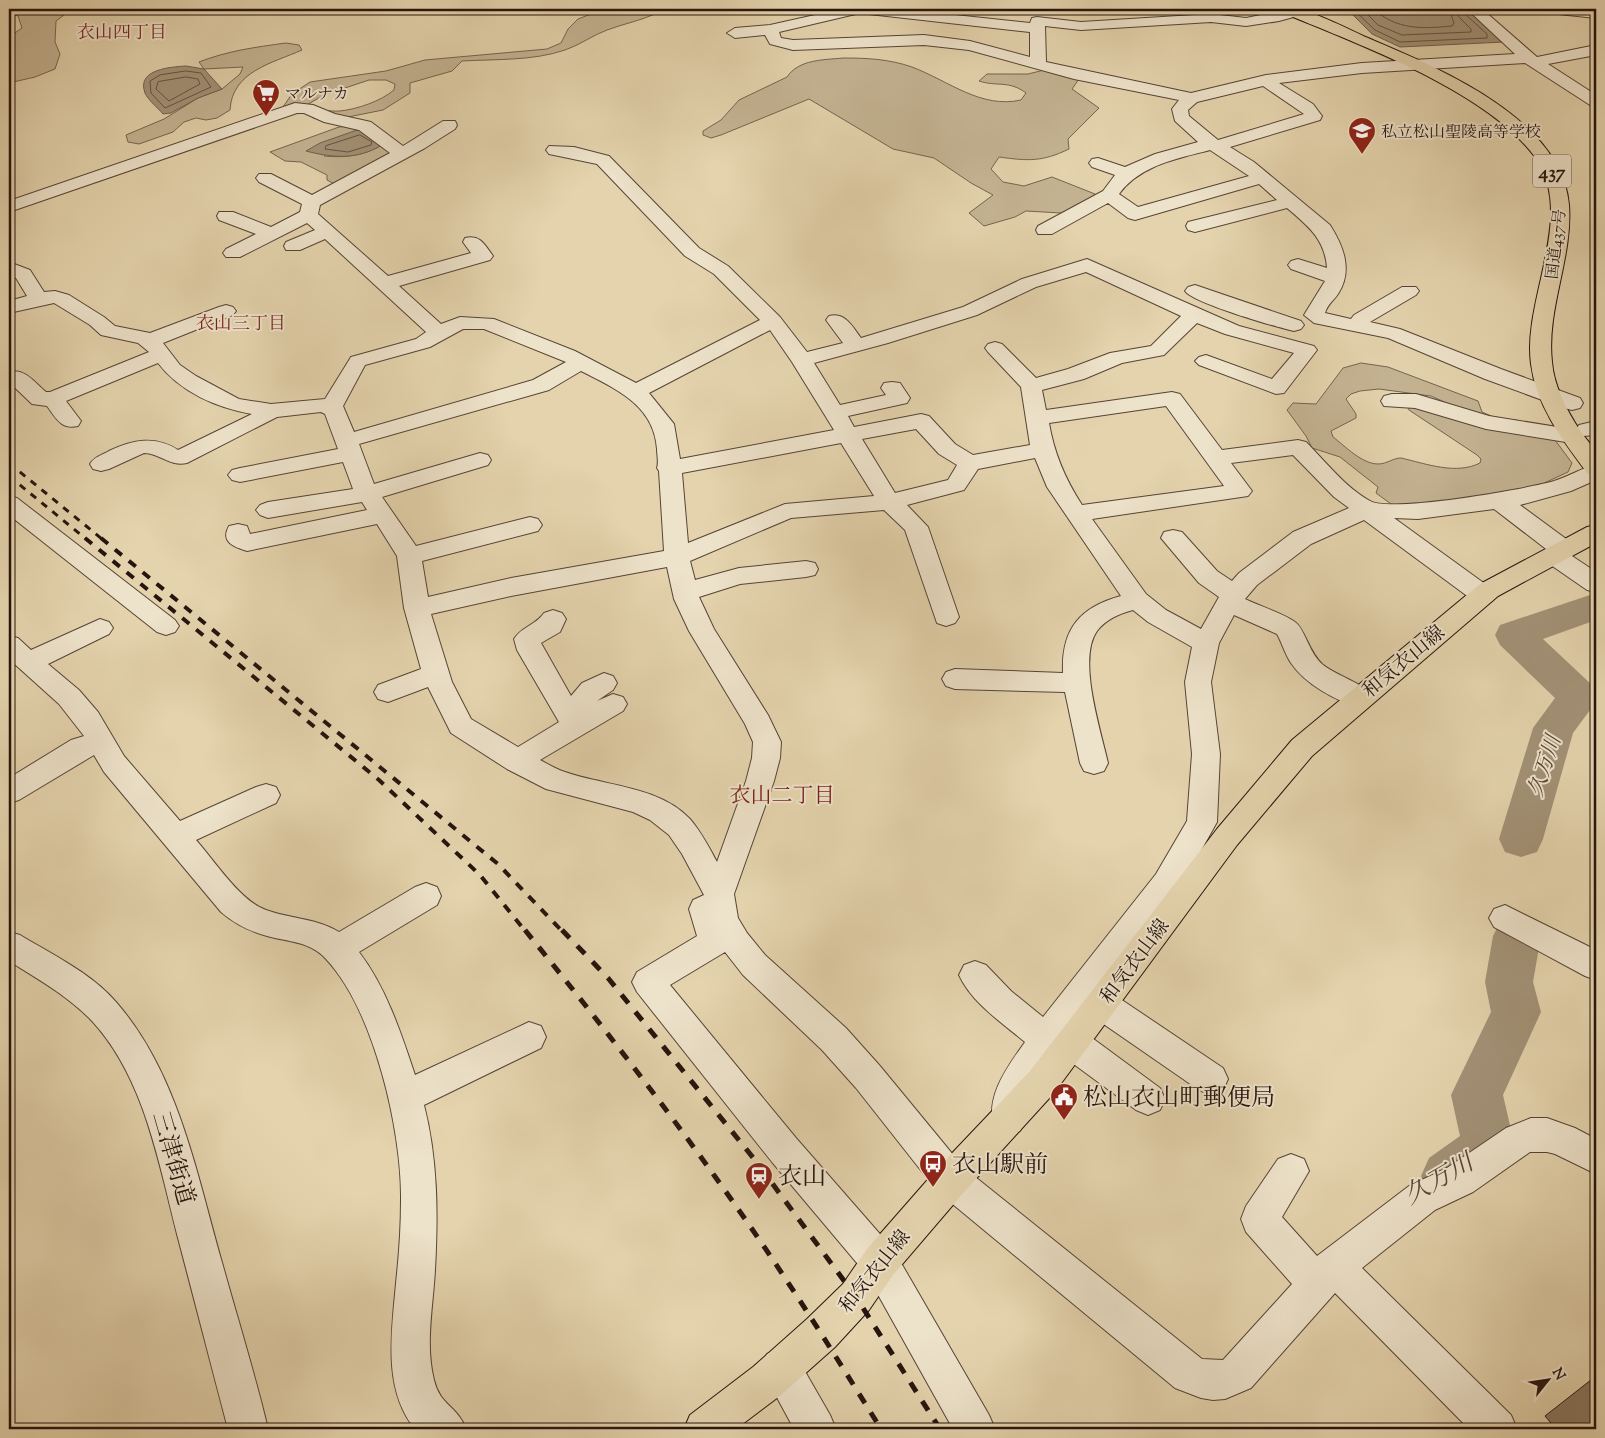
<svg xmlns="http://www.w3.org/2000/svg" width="1605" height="1438" viewBox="0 0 1605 1438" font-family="'Sorts Mill Goudy','Noto Serif JP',serif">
<rect width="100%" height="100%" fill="#e4d3ad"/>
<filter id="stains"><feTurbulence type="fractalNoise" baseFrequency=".004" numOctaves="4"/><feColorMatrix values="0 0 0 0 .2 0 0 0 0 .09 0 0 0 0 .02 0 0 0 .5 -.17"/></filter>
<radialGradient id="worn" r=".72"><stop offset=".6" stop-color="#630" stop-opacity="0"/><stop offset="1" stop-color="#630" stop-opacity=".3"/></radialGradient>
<g fill="#c4b392" stroke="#756450" fill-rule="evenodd">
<path d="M9,9H72L56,21L55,42L60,54L55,69L35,77L9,83V37L22,28L18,16L9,12Z"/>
<path d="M604,9H655V14C639,21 623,24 607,30C593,35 580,45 565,50C533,61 496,59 462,61L452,71L410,83V93L383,110L328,121L313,118L310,112C321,108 329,112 340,111C358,109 381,101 394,90L395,84L386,80H369L324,95L298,110L278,114L292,94L310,82L386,71L425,60L547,49L561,43L568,29L578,19Z"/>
<path d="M286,43L299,45L302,50C273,63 232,71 230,110L217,118L206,120L196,118L184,122L173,132L139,144L128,142L126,135L164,119L198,98L222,89L240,74L243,67L204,69L199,62C227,51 256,47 286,43Z"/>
<path d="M843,58C867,58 889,59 912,67C949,81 981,109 1021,100L1026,93C1009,80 997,87 979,81L987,74H1028L1044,70L1079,79L1072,89L1099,108L1068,139L1069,149C1042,162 1028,161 999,157L991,169L1003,182L1024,186L1052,177L1095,194L1090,201L1061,213L1026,211L1015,217L984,226L969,213L993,195L971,183L934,158L893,149L809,99L721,135L711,138L703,135V131L721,120L739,100L787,77C799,59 824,60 843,58Z"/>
<path d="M348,126L360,129L342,137L324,156C345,158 363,156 382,145L395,158L340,187L327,180V175L301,162L285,161L270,152L339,127Z"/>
<path d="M1361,363L1388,367L1478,401L1482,412L1505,422L1516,420L1531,424L1555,440L1572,463L1568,472L1540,485L1493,496L1415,506L1391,504L1376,493L1378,487L1340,457L1312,448L1306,436L1287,410L1293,403L1316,404L1343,368ZM1379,389L1431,396L1449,404L1407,406L1409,410L1477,455L1481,459L1480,463C1456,475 1427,464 1401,458C1393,458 1387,464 1378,464C1362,464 1345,446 1333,437L1331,431L1356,418V414L1346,399L1351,394L1360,391Z"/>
</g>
<g fill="#a39277" stroke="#71604d">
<path d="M1347,9H1466L1504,42L1400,47L1372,34Z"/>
<path d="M186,66L204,69L222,89L198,98L171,113L163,114C158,108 148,100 145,93C136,69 171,67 186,66Z"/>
<path d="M360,129L382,145C357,160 333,158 306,151L320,143Z"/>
</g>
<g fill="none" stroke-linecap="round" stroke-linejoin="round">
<g stroke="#645342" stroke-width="1">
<path d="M1353,9L1375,30L1400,42L1487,38V34L1465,14L1463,9"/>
<path d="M1362,9L1378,25L1402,35L1471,32V29L1459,17L1457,9"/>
<path d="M1373,9C1397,30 1422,29 1452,26L1454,23L1449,9"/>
<path d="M186,71L201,73L211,87L165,108L151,93L150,81L160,75Z"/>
<path d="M186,77L198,79L200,84L169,101L156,89L158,82Z"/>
<path d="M360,135L372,142L371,145L348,152L325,149L326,146Z"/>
</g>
<g fill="#a39277" fill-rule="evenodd">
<path d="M1596,593V620L1543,639L1593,686L1596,692V702L1573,733L1543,839L1537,852L1521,857L1505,852L1499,839L1533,728L1555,698L1500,645L1495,635L1500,625Z"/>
<path d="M1517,916L1534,922L1541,936L1533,982L1541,1012L1503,1095L1515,1147L1508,1165L1467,1194L1448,1202L1429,1194L1421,1176L1429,1158L1460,1136L1451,1095L1491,1012L1485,982L1493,936L1500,922Z"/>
</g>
</g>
<path fill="#897761" stroke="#26140e" d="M1596,1376V1429H1556L1545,1416Z"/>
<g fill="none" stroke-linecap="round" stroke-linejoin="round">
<defs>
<g id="minor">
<path d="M842,9H899L1030,23L1032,18L1037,17L1081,22L1211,14L1246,18L1291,9H1309L1308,13L1279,21L1246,26L1211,22L1081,30L1045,26L1046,62L1191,93L1266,75L1362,63L1515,54L1467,9H1482L1537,57L1596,45V55L1548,64L1596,95V107L1590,105L1525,63L1362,73L1279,83L1313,104L1322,116L1320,120L1230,147L1254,162L1330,225C1344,247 1353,271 1338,294C1334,300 1327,305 1325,313L1351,319L1354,315L1402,287H1416L1419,291L1416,295L1370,322L1400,329L1501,369L1580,398L1583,403L1580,408L1572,410L1564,408L1485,379L1388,338L1314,323L1304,315L1325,281L1291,269L1288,265L1291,261L1298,259L1327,268C1325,239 1308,226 1287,208L1195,232L1188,230L1186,226L1188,222L1277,200L1259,184L1135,220L1128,218L1108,203L1052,234H1038L1036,230L1038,226L1103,191L1115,175L1092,167L1089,163L1092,159L1098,158L1125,167L1155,154L1198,142L1175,121L1172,109L1179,100L1074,79L969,50L924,45L793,50L770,44L765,35L735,38L727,33L735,28L770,25ZM860,13L1030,32V57L970,41L924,35L793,40L781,38L779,32ZM1263,86L1304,114L1218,140L1189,116L1188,110L1197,102ZM1210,150L1249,176L1138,207L1119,194C1140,165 1177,159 1210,150Z"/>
<path d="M1542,9L1596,10V18L1549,13Z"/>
<path d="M295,103L313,105L335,114L371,122L403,146L443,121H455L457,125L455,129L425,148L320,205L318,214L388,276L471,253L463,242L465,238C480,234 485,245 493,256L490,260L399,286L441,324L460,317L494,319L575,351L636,383L760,320L714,274L685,256L597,164L549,154L546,150L549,146L574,147L609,156L699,248L728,266L780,317L807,352L843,343L826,320L829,316C845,312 852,326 861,338L963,307L1022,279L1087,259L1239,326L1314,346L1317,350L1284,393L1276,394L1199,365L1195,361L1199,357L1206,355L1272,379L1294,353L1225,334L1197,323L1164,355L1122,363L1084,379L1042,390L1046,410L1172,392L1180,394L1222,450L1298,440L1306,442C1326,462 1345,487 1370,501C1391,513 1527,489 1554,481C1568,477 1581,468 1596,465V480L1571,491L1520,505L1573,544L1576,550L1572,556L1596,572V592L1587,590L1545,561L1542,555L1546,549L1494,509L1418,519L1394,518L1492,589L1496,595L1492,601L1483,604L1474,601L1364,520L1311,544L1257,585L1245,599C1259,606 1283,613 1295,622C1305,629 1308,651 1322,664C1336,676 1365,683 1374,698L1370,705L1360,708C1335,700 1306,685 1291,663C1285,654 1282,643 1277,634L1234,615L1219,643L1211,682L1220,754L1217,822L1178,892L1103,990L1113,994L1223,1068L1228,1079L1223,1090L1211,1095L1199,1090L1089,1014L1088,1010L1074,1029L1084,1032L1160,1088L1165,1099L1160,1110L1148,1115L1136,1110L1060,1054L1058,1049L1031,1090L1025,1119L1020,1131L1008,1135L996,1131C982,1100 1008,1066 1025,1042C1001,1022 972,1003 959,975L964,965L975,961L986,965L1011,991L1043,1017L1156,874L1187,821L1192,754L1185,682L1192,647L1148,622L1133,610C1119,614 1106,619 1097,631C1077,659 1101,731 1108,763L1104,771L1094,774L1084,771L1080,763L1065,692L955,689L946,686L942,679L946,672L955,669L1063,673C1061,629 1080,607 1121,596L1047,487L1035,458L978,469L964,490L907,505L928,527L959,617L955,623L946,626L937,623L905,530L884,510L791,518L690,561L695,580L739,568L806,561L815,563L818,569L815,575L806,577L740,584L699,597L714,629L768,715L781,742L780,758L774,781L734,894L738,918L747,933L765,955L846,1028L880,1066L964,1168L1202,1359L1223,1360L1292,1284L1246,1232L1241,1219L1246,1206L1278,1159L1291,1154L1304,1159L1309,1171L1282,1217L1317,1256L1409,1186L1447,1168L1506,1128L1531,1118H1547L1575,1128L1596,1139V1174L1555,1154L1547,1152H1530L1473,1192L1435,1210L1362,1268L1511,1415L1517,1429H1469L1335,1293L1251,1388L1225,1399L1213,1400L1201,1398L1175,1388L938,1192L856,1088L822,1050L743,975L725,952L670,985L796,1138L893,1249L989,1415L995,1429H953L867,1275L772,1162L637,992L632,982L637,972L697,936L689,909L693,900L704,895L682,854L669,835L650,820L633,812L546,789L507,769L451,733L428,687L388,702L378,699L374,692L378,685L421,669L404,608L397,556L377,524L247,551C234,547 220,542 229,526L238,524L247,526L250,534L367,510L362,502L268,518L260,515L256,510L260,505L268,502L353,489L343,462L240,482L232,480L228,475L232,470L240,468L338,449L325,414L321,412L277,417L187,463C169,467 160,453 144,453L109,469L101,471L93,469L90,464C94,457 102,455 109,451C132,440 155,435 178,450L252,414C217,408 180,392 158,363L66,401L81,421L78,426C61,430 56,418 47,406L32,404L9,382V372C25,368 34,382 46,392H50L149,352L138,343L101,335L90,325L54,303L9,313V301L27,296L16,278L9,275V262L30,270L44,292L55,291L69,295L104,317L115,326L150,333L219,307L226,305L233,307L236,311L233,315L163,343L180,365L196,376L239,399L271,404L325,399L351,357L416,339L426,332L325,239L300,250H286L284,246L286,242L315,230L307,223L240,257H226L223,253L226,249L256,234L219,220L217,216L219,212H233L271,227L300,212L302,204L259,182L256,178L259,174H271L312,195L390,153L359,130L324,122L304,113H297L9,212V201ZM1086,272L1181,316L1151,346L1110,353L1068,369L1036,378L1002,344L995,342L988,344L985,348L988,352L1021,387L1030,445L973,455L955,444L929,416L921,414L854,427L848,416L907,403L910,398L900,383L892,382L884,383L881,388L886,395L840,405L814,363L888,343L977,315L1036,287ZM463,329H484L566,362L533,380L354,432L343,406L365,365L430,347ZM770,330L792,362L834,430L680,459L674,424L649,393ZM581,371C616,389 654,405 657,449C657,455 659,462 657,468L659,471L664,551L511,578L428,597L422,561L538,531L542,525L538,519L530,517L416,546L382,497L488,465L491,460L488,455L480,453L374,484L359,444L549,390ZM1166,406L1224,486L1082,505C1065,479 1054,453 1049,423ZM916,429L939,454L957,465L948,480L895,493L862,439ZM841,443L874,496L785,504L688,543L682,473ZM1293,455L1334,497L1349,508L1293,532L1239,573L1232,581L1217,571L1182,532L1173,530L1164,532L1161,538L1199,583L1219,597L1201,629L1166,610L1146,594L1092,519L1248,496L1252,491L1231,463ZM667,567L674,599L689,631L745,724L753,742L752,758L746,781L717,862C709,847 701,832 690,819C659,786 605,786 565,772C556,769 548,764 540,760L623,711L627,704L623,697L613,694L597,701L613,690L617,683L613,676L604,673L582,683L571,696L541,643L560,632L566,619L562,613L553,610L544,613C536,625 521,627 514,639L517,650L559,722L518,747L471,719L452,682L431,614L511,596Z"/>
<path d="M1195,285L1301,321L1304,325L1301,329L1294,331C1276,327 1193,303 1185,291L1188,287Z"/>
<path d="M1392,394H1416L1489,416L1576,430L1579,425L1596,421V435L1583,436L1580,441L1572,443L1486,429L1415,408L1384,406L1381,401L1384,396Z"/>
<path d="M9,496L17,498L175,620L179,626L175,632L166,635L157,632L9,515Z"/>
<path d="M100,619L109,622L113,628L109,634L48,664L79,690L98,712L124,756L180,821L256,787L266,784L276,787L280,795L276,803L196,840C214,860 240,901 266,910C291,919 316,918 339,932L415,887L426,883L437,887L441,896L437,905L359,952C386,987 401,1033 415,1075L529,1022L541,1026L546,1037L541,1048L424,1105C438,1160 438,1214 435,1270C433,1307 425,1344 434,1380C440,1406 457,1405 466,1429H415C382,1389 392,1330 396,1283C399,1256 401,1228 401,1200C402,1131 374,1010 326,959C310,941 288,942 267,936C249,931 235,924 221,912L104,772L94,755L19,800L9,803V778L71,740L84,736L59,704L9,659V636L18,638L31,650Z"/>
<path d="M1505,905L1596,950V980L1585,976L1494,927L1489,918L1494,909Z"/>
<path d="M9,932L20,935C53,955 91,973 116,1002C179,1074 197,1176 223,1266C238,1320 255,1374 268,1429H228C211,1365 195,1302 178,1238C159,1165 145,1078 92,1021C68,996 38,979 9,961Z"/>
<path d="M781,1348L795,1354L830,1415L836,1429H794L761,1368L767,1354Z"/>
</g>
<path id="major" d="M1596,525V543L1498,596L1312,756L1237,845L1054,1093L964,1192L893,1275L869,1310L835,1347L781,1395L736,1429H684L690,1415L753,1367L807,1319L843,1284L867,1249L938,1168L1030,1071L1217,829L1292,740L1480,584L1587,527Z"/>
<path id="highway" d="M1279,9C1285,9 1292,8 1298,9C1315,12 1350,30 1368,38C1436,67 1562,118 1569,205C1573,258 1546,309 1552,362C1554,387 1567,411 1581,432C1585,438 1593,446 1596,453C1598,459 1596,470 1596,476L1588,474C1564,442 1536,406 1531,364C1522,299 1577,216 1535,157C1486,90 1357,44 1281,12Z"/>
</defs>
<use href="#minor" stroke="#564436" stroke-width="2"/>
<use href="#major" stroke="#26140e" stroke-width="2"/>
<use href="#highway" stroke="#26140e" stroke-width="2"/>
<use href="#minor" fill="#ede2ca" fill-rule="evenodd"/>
<use href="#major" fill="#e4d3ad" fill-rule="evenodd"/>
<use href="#highway" fill="#e4d3ad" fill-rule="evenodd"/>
<g stroke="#26140e" stroke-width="3" stroke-dasharray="7 7" stroke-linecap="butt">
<path d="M9,463L102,539"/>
<path d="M9,476L86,539"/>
</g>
<g stroke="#26140e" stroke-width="4" stroke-dasharray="9 9" stroke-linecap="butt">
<path d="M85,538L379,780L480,875L526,932"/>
<path d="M101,538L498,864L563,932"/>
</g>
<g stroke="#26140e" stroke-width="5" stroke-dasharray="11 11" stroke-linecap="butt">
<path d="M525,930C593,1014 659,1098 721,1185C778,1264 830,1347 881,1429"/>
<path d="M562,930L608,978L755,1160L856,1297L940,1429"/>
</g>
</g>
<defs>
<symbol id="supermarket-pin" viewBox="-11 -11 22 30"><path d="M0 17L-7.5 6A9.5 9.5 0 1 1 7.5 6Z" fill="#8f2418" stroke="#ede2ca"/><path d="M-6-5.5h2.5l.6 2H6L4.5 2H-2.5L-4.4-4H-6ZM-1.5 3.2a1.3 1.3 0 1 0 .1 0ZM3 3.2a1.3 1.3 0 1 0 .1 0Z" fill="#fff"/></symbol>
<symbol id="school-pin" viewBox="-11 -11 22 30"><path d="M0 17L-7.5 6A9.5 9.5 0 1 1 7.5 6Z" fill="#8f2418" stroke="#ede2ca"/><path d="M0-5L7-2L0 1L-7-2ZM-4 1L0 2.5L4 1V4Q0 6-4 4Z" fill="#fff"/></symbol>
<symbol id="civic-pin" viewBox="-11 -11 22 30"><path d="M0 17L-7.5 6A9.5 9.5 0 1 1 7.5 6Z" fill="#8f2418" stroke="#ede2ca"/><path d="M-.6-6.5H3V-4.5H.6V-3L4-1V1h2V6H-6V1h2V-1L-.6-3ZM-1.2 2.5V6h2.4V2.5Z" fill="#fff"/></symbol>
<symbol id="bus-pin" viewBox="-11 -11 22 30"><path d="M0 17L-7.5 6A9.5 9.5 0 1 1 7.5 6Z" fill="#8f2418" stroke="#ede2ca"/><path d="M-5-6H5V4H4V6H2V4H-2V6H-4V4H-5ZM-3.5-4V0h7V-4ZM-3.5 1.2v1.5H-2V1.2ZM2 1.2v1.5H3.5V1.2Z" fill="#fff"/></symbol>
<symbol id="station-pin" viewBox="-11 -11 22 30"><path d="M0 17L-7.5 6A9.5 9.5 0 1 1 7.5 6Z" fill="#8f2418" stroke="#ede2ca"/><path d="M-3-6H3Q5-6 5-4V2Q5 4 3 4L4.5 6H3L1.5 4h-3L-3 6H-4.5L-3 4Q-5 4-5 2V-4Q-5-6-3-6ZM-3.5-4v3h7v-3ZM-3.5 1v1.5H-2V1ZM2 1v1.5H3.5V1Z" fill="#fff"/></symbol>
</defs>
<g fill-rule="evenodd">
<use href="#supermarket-pin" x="250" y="77" width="32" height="43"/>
<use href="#school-pin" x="1346" y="115" width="32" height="43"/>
<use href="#civic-pin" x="1048" y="1081" width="32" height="43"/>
<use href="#bus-pin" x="917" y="1148" width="32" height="43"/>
<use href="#station-pin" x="743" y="1160" width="32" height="43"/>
</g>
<g text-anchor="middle" stroke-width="4" stroke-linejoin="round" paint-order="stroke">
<g font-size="16" fill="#26140e" stroke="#ede2ca" text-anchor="start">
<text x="285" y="99">マルナカ</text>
<text x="1381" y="137">私立松山聖陵高等学校</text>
</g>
<g font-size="16" fill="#26140e" stroke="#ede2ca">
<text transform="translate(1555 244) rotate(-83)" y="6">国道437号</text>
</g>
<g font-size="18" fill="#7a1f14" stroke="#ede2ca">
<text x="122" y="38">衣山四丁目</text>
<text x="241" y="329">衣山三丁目</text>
</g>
<rect fill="#ede2ca" stroke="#625246" stroke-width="1" x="1533" y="154.5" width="38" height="33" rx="4"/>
<g font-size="19" font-weight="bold" fill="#26140e">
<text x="1552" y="178">437</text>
</g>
<g font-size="20" fill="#26140e" stroke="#ede2ca">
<text transform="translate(1403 661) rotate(-40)" y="7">和気衣山線</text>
<text transform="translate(1134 961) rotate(-53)" y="7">和気衣山線</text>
<text transform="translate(874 1271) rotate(-51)" y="7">和気衣山線</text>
</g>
<g font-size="21" font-style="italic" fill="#584638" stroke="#ede2ca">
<text transform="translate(1544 766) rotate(-72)" y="7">久万川</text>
</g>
<g font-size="21" fill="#7a1f14" stroke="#ede2ca">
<text x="782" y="802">衣山二丁目</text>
</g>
<g font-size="24" fill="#26140e" stroke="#ede2ca" text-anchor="start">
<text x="1083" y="1105">松山衣山町郵便局</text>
<text x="952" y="1172">衣山駅前</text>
<text x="778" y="1184">衣山</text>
</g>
<g font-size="24" fill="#26140e" stroke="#ede2ca">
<text transform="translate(174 1158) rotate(74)" y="8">三津街道</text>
</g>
<g font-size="25" font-style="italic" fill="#584638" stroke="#ede2ca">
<text transform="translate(1438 1178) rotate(-30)" y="9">久万川</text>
</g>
</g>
<rect width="1605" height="1438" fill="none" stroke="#e4d3ad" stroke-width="30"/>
<rect x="10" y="10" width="1585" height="1418" fill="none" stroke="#26140e" stroke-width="2.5"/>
<rect x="15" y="15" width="1575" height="1408" fill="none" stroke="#26140e"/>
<g transform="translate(1548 1380) rotate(60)" stroke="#ede2ca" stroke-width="4" paint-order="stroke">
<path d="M0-4L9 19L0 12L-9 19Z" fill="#26140e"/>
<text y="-8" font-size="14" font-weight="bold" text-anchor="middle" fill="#26140e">N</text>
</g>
<rect width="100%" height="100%" filter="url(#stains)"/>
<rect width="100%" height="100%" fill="url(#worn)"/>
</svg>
